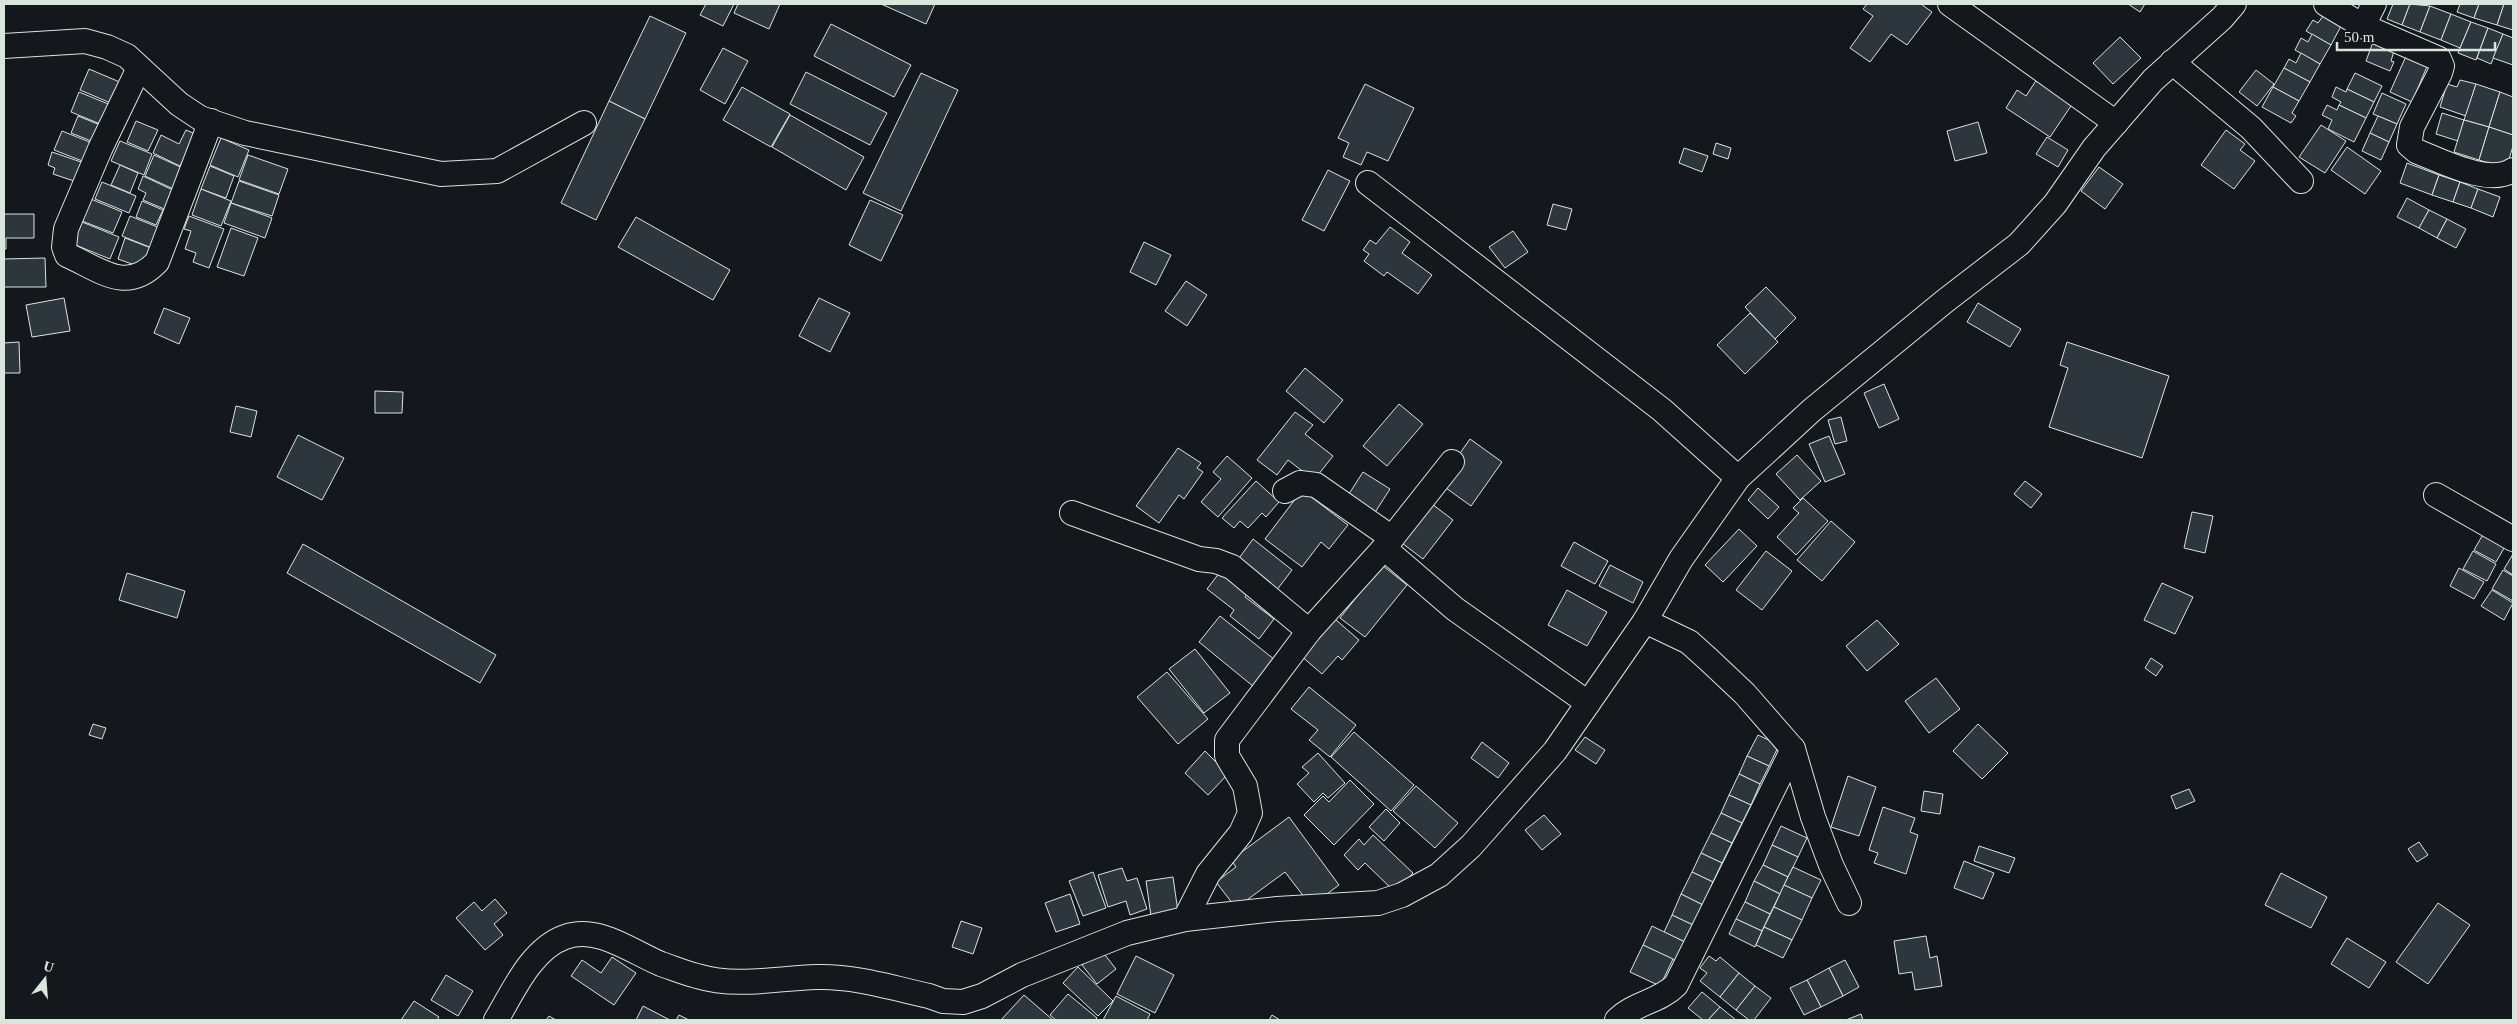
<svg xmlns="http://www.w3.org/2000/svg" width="2517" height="1024" viewBox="0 0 2517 1024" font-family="Georgia,serif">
<rect width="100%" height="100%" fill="#14181c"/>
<g fill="#2c363c" stroke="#d8e6dc">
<path d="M706,4H734L723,26L700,15Z"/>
<path d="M738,4H780L769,29L734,13Z"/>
<path d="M881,4H935L926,24Z"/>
<path d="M1867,4H1921L1932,12L1907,45L1891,34L1870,62L1850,48L1873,16L1863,9Z"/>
<path d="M2128,4H2145L2140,12Z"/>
<path d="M2393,4H2410L2402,25L2387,19Z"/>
<path d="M2410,4L2430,6L2420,32L2402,25Z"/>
<path d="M2460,4H2479L2474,18L2457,12Z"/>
<path d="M2479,4H2504L2497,25L2474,18Z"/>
<path d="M2504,4H2513V30L2497,25Z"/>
<path d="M2430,6L2451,14L2441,40L2420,32Z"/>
<path d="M2451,14L2471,22L2460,48L2441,40Z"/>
<path d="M650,16L686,33L645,119L609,101Z"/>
<path d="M2323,16L2341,26L2331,45L2306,31L2313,20L2318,23Z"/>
<path d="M2471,22L2488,28L2476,60L2458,53Z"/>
<path d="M831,24L911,65L894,97L814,56Z"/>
<path d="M2488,28L2503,34L2491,64L2477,58Z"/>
<path d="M2312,34L2331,45L2320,64L2295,50L2301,38L2308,42Z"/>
<path d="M2503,34L2513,38V65L2493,58Z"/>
<path d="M2120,37L2141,58L2113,84L2093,63Z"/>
<path d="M2373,42L2394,51L2391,61L2394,62L2390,71L2366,61Z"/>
<path d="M723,48L748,61L725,104L700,90Z"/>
<path d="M2301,53L2320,64L2310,82L2284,68L2289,59L2296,63Z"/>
<path d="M2407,54L2428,64L2412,102L2390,92Z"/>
<path d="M2284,68L2310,82L2299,101L2273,87Z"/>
<path d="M89,69L122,83L113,104L80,90Z"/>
<path d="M2256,70L2274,84L2257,106L2239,92Z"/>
<path d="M806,72L887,113L870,145L790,104Z"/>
<path d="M921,73L958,90L901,211L863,193Z"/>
<path d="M2041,73L2077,97L2050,137L2006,108L2017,90L2026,96Z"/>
<path d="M2355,73L2382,86L2374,102L2347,89Z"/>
<path d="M2460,80L2476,84L2466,116L2440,107L2447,84L2457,87Z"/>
<path d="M1365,84L1414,108L1388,161L1367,152L1361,165L1343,157L1349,143L1338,138Z"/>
<path d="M2476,84L2500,92L2489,127L2464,120Z"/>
<path d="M742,87L790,114L771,147L723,120Z"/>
<path d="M2273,87L2299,101L2292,113L2296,116L2291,123L2262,107Z"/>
<path d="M2336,87L2346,92L2347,89L2374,102L2366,118L2339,105L2341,102L2332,97Z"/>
<path d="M79,92L113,106L105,126L71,112Z"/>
<path d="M2500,92L2513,97V135L2489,127Z"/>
<path d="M2382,93L2406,104L2397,124L2373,114Z"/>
<path d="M609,101L645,119L596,220L561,203Z"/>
<path d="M2327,105L2337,110L2339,105L2366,118L2354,142L2328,129L2332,120L2322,115Z"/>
<path d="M2442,113L2464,120L2458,141L2436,134Z"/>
<path d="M790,115L864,157L846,190L772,147Z"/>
<path d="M78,116L100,125L94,142L71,133Z"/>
<path d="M2378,116L2397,124L2389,142L2370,133Z"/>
<path d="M2464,120L2489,127L2479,160L2454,152Z"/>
<path d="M136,121L158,130L148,151L127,142Z"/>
<path d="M1978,122L1987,153L1955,161L1947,131Z"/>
<path d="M2321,125L2346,141L2325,173L2299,157Z"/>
<path d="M2489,127L2513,135V146L2506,169L2479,160Z"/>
<path d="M186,130L202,137L190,161L184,158L180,166L153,153L161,135L179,144Z"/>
<path d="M2226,130L2245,144L2240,150L2255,161L2234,189L2201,165Z"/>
<path d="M62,131L92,143L85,162L54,150Z"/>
<path d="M2370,133L2389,142L2381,160L2362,151Z"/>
<path d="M2047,137L2068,150L2058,167L2036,154Z"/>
<path d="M221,138L249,150L238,177L210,165Z"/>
<path d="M120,141L152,154L144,175L111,161Z"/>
<path d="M1716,143L1731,148L1728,159L1713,154Z"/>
<path d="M2347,147L2381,171L2365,194L2331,170Z"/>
<path d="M1684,148L1708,156L1702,172L1679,163Z"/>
<path d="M52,152L84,163L77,182L53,174L55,168L48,165Z"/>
<path d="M154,155L187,170L178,191L145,176Z"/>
<path d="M248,155L288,169L279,194L239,180Z"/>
<path d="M2407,163L2439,175L2432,195L2400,183Z"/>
<path d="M120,165L138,173L130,193L111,185Z"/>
<path d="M210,166L234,176L226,198L201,189Z"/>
<path d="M2099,167L2123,184L2105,209L2081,191Z"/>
<path d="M1328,170L1350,181L1324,231L1302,220Z"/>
<path d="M2439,175L2460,182L2453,202L2432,195Z"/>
<path d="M143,176L177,192L169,211L143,200L146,193L138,189Z"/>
<path d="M239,181L279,195L272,216L231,203Z"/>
<path d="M102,182L136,196L129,213L95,199Z"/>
<path d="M2460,182L2478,189L2471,208L2453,202Z"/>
<path d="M201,189L231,201L221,226L192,215Z"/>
<path d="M2478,189L2500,197L2493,217L2471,208Z"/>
<path d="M2407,198L2429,210L2419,228L2397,217Z"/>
<path d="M91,199L122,212L113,233L82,221Z"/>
<path d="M870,200L903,215L881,261L849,245Z"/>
<path d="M142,201L163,210L156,225L136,217Z"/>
<path d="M231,203L272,218L265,238L224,223Z"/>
<path d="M1553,204L1572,209L1566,230L1547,225Z"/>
<path d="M2429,210L2447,219L2437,238L2419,228Z"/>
<path d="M4,214H34V238H6V249H4Z"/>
<path d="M130,216L160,228L152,248L122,236Z"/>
<path d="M189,216L224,229L209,268L193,262L196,253L185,249L191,231L184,229Z"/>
<path d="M636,217L730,270L713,300L618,247Z"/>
<path d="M2447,219L2466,229L2456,248L2437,238Z"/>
<path d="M82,222L119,237L110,259L73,244Z"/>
<path d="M1390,227L1410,242L1402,253L1432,275L1418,294L1387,272L1384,276L1364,261L1369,254L1363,250L1370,240L1376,244Z"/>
<path d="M231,228L258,238L244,276L217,267Z"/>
<path d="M1513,231L1528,252L1505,268L1489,247Z"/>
<path d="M125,238L151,248L143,268L118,259Z"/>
<path d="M1144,242L1171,255L1156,285L1130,272Z"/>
<path d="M45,258L46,287H4V259Z"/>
<path d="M1186,281L1207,295L1187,326L1165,311Z"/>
<path d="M1766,287L1796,318L1775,339L1745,307Z"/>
<path d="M64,298L70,331L32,337L26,305Z"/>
<path d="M819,298L850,313L830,352L799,336Z"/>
<path d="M1978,303L2021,329L2010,347L1967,322Z"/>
<path d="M164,308L190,318L179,344L154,333Z"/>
<path d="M1750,313L1778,342L1745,374L1717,345Z"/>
<path d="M19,342L20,373H4V343Z"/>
<path d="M2067,342L2169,376L2142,458L2049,427L2068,368L2060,365Z"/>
<path d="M1305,368L1343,400L1324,423L1286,391Z"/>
<path d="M1884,384L1899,419L1879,428L1864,393Z"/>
<path d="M375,391L403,392L402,413H375Z"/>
<path d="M1399,404L1423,424L1387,466L1363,446Z"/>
<path d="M236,406L257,411L251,437L230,432Z"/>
<path d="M1295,412L1313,425L1305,434L1333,456L1314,480L1288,460L1277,475L1257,460Z"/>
<path d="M1841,417L1847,441L1835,444L1828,420Z"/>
<path d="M298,435L344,458L322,500L277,477Z"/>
<path d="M1829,436L1845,474L1825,482L1809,444Z"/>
<path d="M1470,439L1502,462L1471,506L1439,483Z"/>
<path d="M1178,448L1201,463L1197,468L1203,472L1184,499L1179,495L1159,523L1136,506Z"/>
<path d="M1797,455L1821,481L1800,500L1776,474Z"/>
<path d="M1227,456L1252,478L1218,517L1201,502L1221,479L1213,472Z"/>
<path d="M1363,472L1390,489L1374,514L1347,497Z"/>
<path d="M1256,481L1279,502L1266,517L1262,513L1248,528L1240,521L1234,528L1222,518Z"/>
<path d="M2025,481L2042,494L2031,508L2014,494Z"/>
<path d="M1758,488L1779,507L1768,519L1748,500Z"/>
<path d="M1302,490L1348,525L1329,549L1321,542L1302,567L1265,539Z"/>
<path d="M1803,498L1828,521L1796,555L1777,537L1799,513L1793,508Z"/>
<path d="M1428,501L1453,520L1423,559L1398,540Z"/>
<path d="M2192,512L2213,516L2205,553L2184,548Z"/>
<path d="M1831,521L1855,542L1822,581L1797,560Z"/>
<path d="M1739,529L1757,546L1723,582L1705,565Z"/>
<path d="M2485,531L2507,543L2496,562L2474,550Z"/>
<path d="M1253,539L1292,570L1276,591L1237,561Z"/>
<path d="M1574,542L1608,561L1595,584L1561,566Z"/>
<path d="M303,544L496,655L480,683L287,573Z"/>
<path d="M1766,551L1792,571L1762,610L1736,590Z"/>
<path d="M2473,551L2496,564L2487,581L2463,569Z"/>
<path d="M2513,554V575L2504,569Z"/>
<path d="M1382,565L1407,585L1365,637L1340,618Z"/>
<path d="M1610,565L1643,582L1633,603L1599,586Z"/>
<path d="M1223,568L1251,589L1245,597L1274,619L1259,639L1230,616L1234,610L1207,589Z"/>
<path d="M2459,568L2484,582L2474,599L2450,586Z"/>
<path d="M2503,570L2513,576V601L2492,589Z"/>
<path d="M127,573L185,591L177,618L119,600Z"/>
<path d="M2162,583L2193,597L2175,634L2144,620Z"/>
<path d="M1567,590L1607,612L1587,646L1548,625Z"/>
<path d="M2492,590L2513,603L2504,620L2481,606Z"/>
<path d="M1328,613L1359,640L1342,660L1338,656L1322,674L1300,655Z"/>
<path d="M1220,616L1275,660L1254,687L1199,642Z"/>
<path d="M1877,620L1899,644L1867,671L1846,646Z"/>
<path d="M1195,649L1230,693L1204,713L1169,669Z"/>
<path d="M2151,658L2163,666L2156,676L2145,668Z"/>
<path d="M1167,672L1208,719L1178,744L1137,697Z"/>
<path d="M1936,678L1960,709L1929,733L1905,701Z"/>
<path d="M1309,687L1356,725L1330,757L1309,740L1318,730L1291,709Z"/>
<path d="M93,724L106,728L102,739L89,735Z"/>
<path d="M1978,724L2008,753L1982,779L1953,751Z"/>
<path d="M1354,732L1414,785L1391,811L1331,757Z"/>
<path d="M1758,735L1779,745L1769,766L1747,756Z"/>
<path d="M1585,737L1605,750L1596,764L1575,750Z"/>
<path d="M1482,742L1509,763L1498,778L1471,758Z"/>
<path d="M1205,751L1228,774L1208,795L1185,773Z"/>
<path d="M1318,753L1345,783L1328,798L1323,793L1314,802L1297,784L1309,773L1302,767Z"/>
<path d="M1747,756L1769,766L1760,784L1739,774Z"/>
<path d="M1739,774L1760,784L1751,805L1729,795Z"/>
<path d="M1848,776L1876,787L1859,836L1831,827Z"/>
<path d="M1350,780L1374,804L1334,845L1304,815L1323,796L1329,802Z"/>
<path d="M1416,786L1458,823L1435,848L1393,811Z"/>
<path d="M2189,789L2195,801L2176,809L2171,796Z"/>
<path d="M1924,791L1943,794L1940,814L1921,811Z"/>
<path d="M1729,795L1751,805L1742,823L1721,813Z"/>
<path d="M1883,807L1915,818L1910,832L1918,835L1906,874L1874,863L1878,853L1869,850Z"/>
<path d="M1386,809L1400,823L1384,841L1369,827Z"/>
<path d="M1721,813L1742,823L1732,843L1711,833Z"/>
<path d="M1544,815L1561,834L1542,850L1525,830Z"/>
<path d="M1289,817L1339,885L1311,906L1285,872L1236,908L1216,882L1236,867L1231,860Z"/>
<path d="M1781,826L1807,838L1798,857L1772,845Z"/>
<path d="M1711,833L1732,843L1722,863L1701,853Z"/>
<path d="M1373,835L1413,873L1395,892L1365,863L1358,870L1344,855L1359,839L1364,845Z"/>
<path d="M2419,842L2428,855L2417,862L2408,849Z"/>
<path d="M1772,845L1798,857L1788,877L1763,865Z"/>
<path d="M1979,846L2015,858L2009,873L1974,861Z"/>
<path d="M1701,853L1722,863L1713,882L1692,872Z"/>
<path d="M1964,861L1994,873L1983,899L1954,888Z"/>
<path d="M1763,865L1788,877L1780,894L1754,881Z"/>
<path d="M1793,867L1821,880L1812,898L1784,885Z"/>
<path d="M1122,868L1127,881L1137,878L1147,909L1130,915L1126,901L1108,907L1098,875Z"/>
<path d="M1093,872L1106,908L1083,916L1069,881Z"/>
<path d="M1692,872L1713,882L1703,905L1681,894Z"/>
<path d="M2281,873L2327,897L2311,928L2265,905Z"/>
<path d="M1173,877L1178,912L1151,916L1146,881Z"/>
<path d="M1754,881L1780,894L1770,914L1745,902Z"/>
<path d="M1784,885L1812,898L1802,920L1774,907Z"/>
<path d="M1070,894L1080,924L1056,932L1045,903Z"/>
<path d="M1681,894L1703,905L1693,925L1672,915Z"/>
<path d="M495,899L507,913L494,924L503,935L485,950L456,918L474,902L482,911Z"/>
<path d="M1745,902L1770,914L1762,931L1736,919Z"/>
<path d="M2438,903L2470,925L2428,984L2396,962Z"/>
<path d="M1774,907L1802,920L1792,940L1764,927Z"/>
<path d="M1672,915L1693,925L1685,942L1664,932Z"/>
<path d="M1736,919L1762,931L1755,947L1729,934Z"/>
<path d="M961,921L982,928L973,954L952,947Z"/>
<path d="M1652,926L1685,942L1676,961L1643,945Z"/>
<path d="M1764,927L1792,940L1783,958L1756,945Z"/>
<path d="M1926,936L1930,958L1937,956L1942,986L1915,990L1912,972L1899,974L1894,941Z"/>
<path d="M2347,938L2386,962L2369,988L2331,964Z"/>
<path d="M1643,945L1673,959L1660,986L1630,972Z"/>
<path d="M1101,950L1116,969L1097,984L1082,965Z"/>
<path d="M1136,956L1174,975L1155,1013L1117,994Z"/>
<path d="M1709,956L1716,961L1720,957L1739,973L1720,997L1700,981L1707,973L1700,968Z"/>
<path d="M612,957L636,973L614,1005L571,976L582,960L601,973Z"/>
<path d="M1845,960L1859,987L1843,996L1829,968Z"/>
<path d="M1078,967L1113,1001L1098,1016L1063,983Z"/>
<path d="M1829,968L1843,996L1821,1007L1807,980Z"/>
<path d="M1739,973L1755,986L1736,1010L1720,997Z"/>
<path d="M446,975L473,991L458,1016L431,1000Z"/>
<path d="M1807,980L1821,1007L1804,1015L1790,988Z"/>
<path d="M1755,986L1771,998L1754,1020H1749L1736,1010Z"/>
<path d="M1702,992L1720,1007L1708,1020H1703L1688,1008Z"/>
<path d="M1068,994L1097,1018L1095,1020H1056L1050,1015Z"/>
<path d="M1024,995L1053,1020H1001Z"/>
<path d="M1116,996L1150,1014L1147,1020H1103Z"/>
<path d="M414,1001L439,1017L437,1020H401Z"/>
<path d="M643,1006L670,1020H636Z"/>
<path d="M1720,1007L1736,1020H1708Z"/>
<path d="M1861,1014L1863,1020H1846Z"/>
<path d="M679,1015L689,1020H676Z"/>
<path d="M1272,1015L1280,1020H1269Z"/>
<path d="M549,1016L556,1020H546Z"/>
</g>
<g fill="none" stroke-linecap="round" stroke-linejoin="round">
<defs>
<g id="minor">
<path d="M1950,4L2116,123"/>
<path d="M2326,4L2363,26L2439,59L2442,66L2440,73L2412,127L2409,145L2416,151C2442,161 2488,186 2513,170"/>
<path d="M2363,26L2374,4"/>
<path d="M4,46L85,41L107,47L127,56L179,104L200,118L245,133L441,174L497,171L584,123"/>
<path d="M2172,62L2251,128L2301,181"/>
<path d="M139,68L100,149L66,229L64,247L67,255C101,270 126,294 157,262L211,121"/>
<path d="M1368,183L1662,410L1738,478"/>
<path d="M1285,491L1300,483L1316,485L1392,538"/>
<path d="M2436,495L2513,539"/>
<path d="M1072,513L1199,559L1216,561L1232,567L1309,631"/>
<path d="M1384,548L1455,609L1588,703"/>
<path d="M1645,621L1689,642L1709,660L1745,694L1793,749L1813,817L1831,865L1849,903"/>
<path d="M1185,919L1208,874L1241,833L1250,813L1245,786L1227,756V740L1309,631L1384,548L1452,462"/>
<path d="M496,1020C513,992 531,949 565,937C598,925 632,952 661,964C673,968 685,973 697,976C737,988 777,978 817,977C855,976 893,988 929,996L943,1001L963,1002L982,996L1022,975L1127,933L1185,919L1277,909L1378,903L1402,895L1439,875L1471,846L1555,751L1645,621L1681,559L1738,478L1812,410L1945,301L2019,244L2055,204L2094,148L2153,80L2222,18L2234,4"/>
<path d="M1617,1020C1634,1003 1659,1002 1676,985L1793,749"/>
</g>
</defs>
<use href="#minor" stroke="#d8e6dc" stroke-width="26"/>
<use href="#minor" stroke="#14181c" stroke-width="24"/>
</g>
<rect width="2517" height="1024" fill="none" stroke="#d8e6dc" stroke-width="10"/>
<g transform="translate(45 979) rotate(17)" stroke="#14181c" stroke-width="4" paint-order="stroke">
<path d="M0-4L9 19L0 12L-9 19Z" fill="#d8e6dc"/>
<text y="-8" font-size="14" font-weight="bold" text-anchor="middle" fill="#d8e6dc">U</text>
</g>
<path d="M2337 42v8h158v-8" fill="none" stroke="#d8e6dc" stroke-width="2.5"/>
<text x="2344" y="42" font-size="15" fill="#d8e6dc" stroke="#14181c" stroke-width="4" paint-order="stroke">50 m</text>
</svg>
